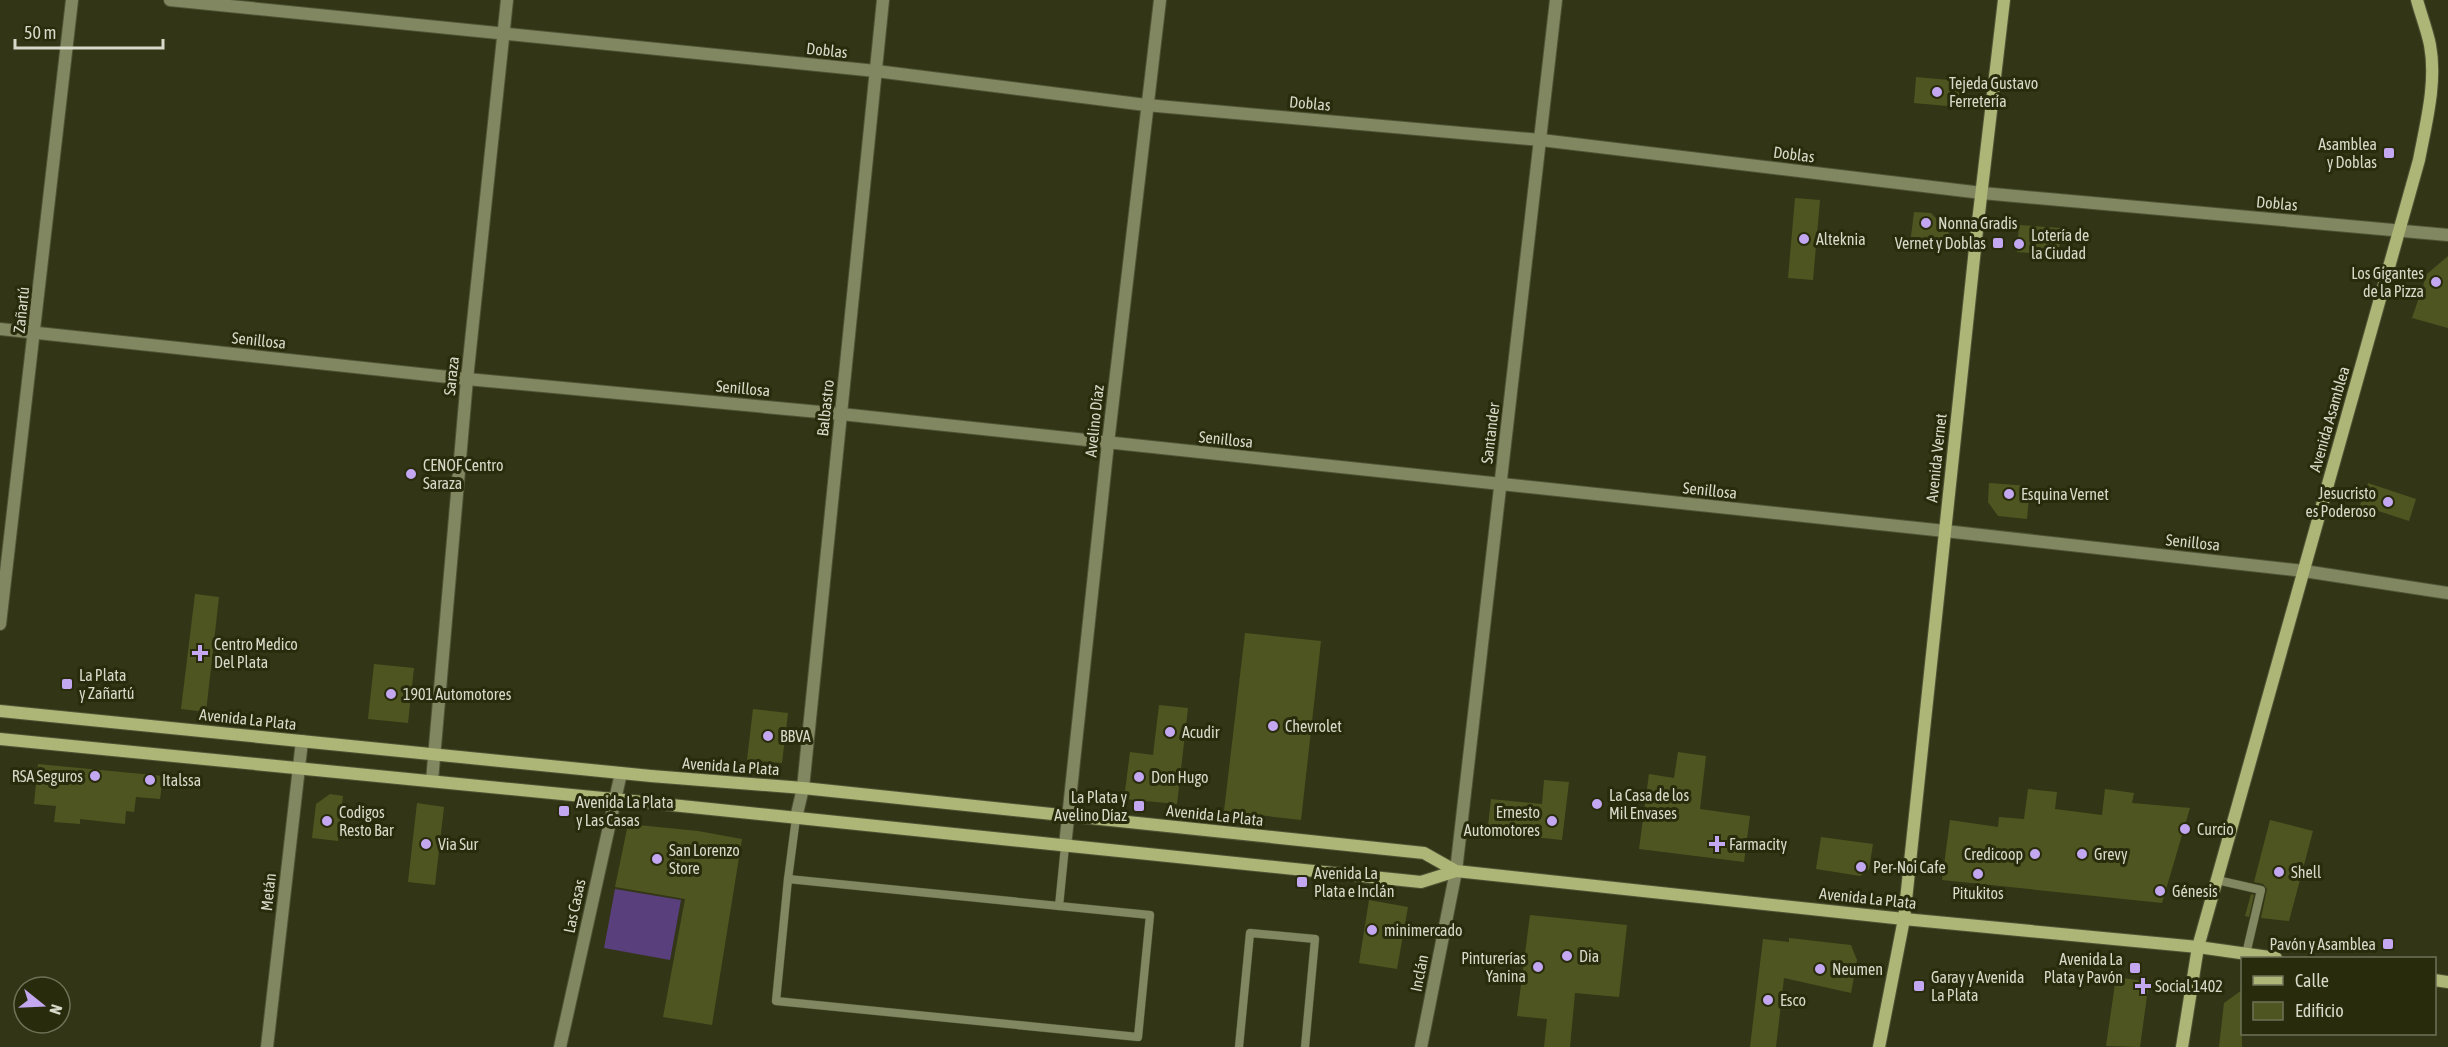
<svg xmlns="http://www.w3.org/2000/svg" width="2448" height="1047" viewBox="0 0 2448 1047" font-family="'Asap Condensed',sans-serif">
<rect width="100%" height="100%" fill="#323616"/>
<path fill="#593f7c" d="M615,889L681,900L670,960L604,948Z"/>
<g fill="#4f5520">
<path d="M1916,77L1960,81L1958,107L1914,103Z"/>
<path d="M1795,198L1820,200L1813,280L1788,278Z"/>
<path d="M1914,212L1931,213L1949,233L1948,248L1910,244Z"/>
<path d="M2019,225L2060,228L2059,255L2017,252Z"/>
<path d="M2448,256V328L2412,318L2427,274Z"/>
<path d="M1989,483L2030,486L2027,519L1998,516L1988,502Z"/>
<path d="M2368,483L2416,499L2409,521L2360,505Z"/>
<path d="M195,594L219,597L206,712L181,709Z"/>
<path d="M1245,633L1321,641L1301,820L1224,811Z"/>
<path d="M374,664L414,668L408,723L368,719Z"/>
<path d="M1159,705L1188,708L1177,804L1124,799L1130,752L1153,755Z"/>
<path d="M753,709L788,713L782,763L747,760Z"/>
<path d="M1678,752L1706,756L1700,809L1750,816L1744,862L1639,849L1649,774L1674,778Z"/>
<path d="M38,764L163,776L160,799L136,797L134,812L126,811L125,824L80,819V824L54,822L56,806L34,804Z"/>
<path d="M1544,780L1569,782L1562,840L1495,833L1490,830L1488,826L1491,799L1542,804Z"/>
<path d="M2028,789L2057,792L2055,809L2102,815L2105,789L2134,793L2132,803L2190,808L2162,903L1942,880L1950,820L1998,827L1999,817L2024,819Z"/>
<path d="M330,794L343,796L338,841L312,838L316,804Z"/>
<path d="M417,803L444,807L435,885L408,882Z"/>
<path d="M2270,820L2313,831L2289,921L2261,918L2267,889L2263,884L2254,882Z"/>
<path d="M628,824L698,831L742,839L712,1025L663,1017L685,899L615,887Z"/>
<path d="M1821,837L1873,844L1869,869L1860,876L1816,869Z"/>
<path d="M2251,894L2254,895L2249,917L2245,916Z"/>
<path d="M1369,900L1408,907L1397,969L1359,963Z"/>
<path d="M1530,915L1627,925L1619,997L1575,993L1570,1047H1544L1547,1019L1517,1016Z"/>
<path d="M1789,938L1851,945L1857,960L1851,993L1784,978L1776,1047H1750L1763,939L1789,942Z"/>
<path d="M2116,977L2143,981L2148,989L2140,1047L2106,1046Z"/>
<path d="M2242,990V1047H2219L2224,1003Z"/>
</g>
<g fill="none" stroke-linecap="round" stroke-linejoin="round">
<defs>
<g id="lane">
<path d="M788,879L1150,915L1138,1037L776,1001Z"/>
<path d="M788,879L796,818"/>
<path d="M2217,880L2261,890L2246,954"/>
<path d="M1059,906L1065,846"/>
<path d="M1239,1047L1250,933L1315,939L1305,1047"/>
</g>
<g id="street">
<path d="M170,0L876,71L1146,105L1541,140L1982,193L2448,235"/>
<path d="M0,329L467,379L841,414L1945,531L2304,571L2448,593"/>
<path d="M0,624L72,0"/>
<path d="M432,781L467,379L507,0"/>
<path d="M796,818L803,788L883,0"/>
<path d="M1065,846L1108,443L1160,0"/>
<path d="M267,1047L302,741"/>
<path d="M560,1047L621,773"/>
<path d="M1421,1047L1456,871L1556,0"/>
</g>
<g id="secondary">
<path d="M0,711L651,776L803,788L1424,853L1456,871L1904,919L2198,947L2276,958"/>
<path d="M0,739L613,799L1421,882L1456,871"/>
<path d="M2434,980L2448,982"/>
<path d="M1879,1047L1904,919L1976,239L2004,0"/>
<path d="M2182,1047L2198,947L2419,160C2426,123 2437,82 2430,45C2427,30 2421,15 2417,0"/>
</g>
</defs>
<use href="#lane" stroke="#505436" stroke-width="9"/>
<use href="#street" stroke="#505436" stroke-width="14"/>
<use href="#secondary" stroke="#505436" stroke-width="14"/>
<use href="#lane" stroke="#818760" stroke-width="8"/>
<use href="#street" stroke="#818760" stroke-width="12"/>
<use href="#secondary" stroke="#adb677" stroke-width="12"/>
</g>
<g fill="#c4a7f1" stroke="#282c0c" stroke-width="2">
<circle cx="1937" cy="92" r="6"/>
<rect x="2383" y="147" width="12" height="12" rx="3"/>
<circle cx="1926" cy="223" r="6"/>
<circle cx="1804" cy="239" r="6"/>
<rect x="1992" y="237" width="12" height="12" rx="3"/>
<circle cx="2019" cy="244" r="6"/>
<circle cx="2436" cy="282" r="6"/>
<circle cx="411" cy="474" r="6"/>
<circle cx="2009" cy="494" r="6"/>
<circle cx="2388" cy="502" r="6"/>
<path d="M197 644h6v6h6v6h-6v6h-6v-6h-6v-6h6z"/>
<rect x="61" y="678" width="12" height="12" rx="3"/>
<circle cx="391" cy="694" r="6"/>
<circle cx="1273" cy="726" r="6"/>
<circle cx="1170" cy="732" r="6"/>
<circle cx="768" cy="736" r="6"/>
<circle cx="95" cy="776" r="6"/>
<circle cx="1139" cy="777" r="6"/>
<circle cx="150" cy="780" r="6"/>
<circle cx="1597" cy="804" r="6"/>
<rect x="1133" y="800" width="12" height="12" rx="3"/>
<rect x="558" y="805" width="12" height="12" rx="3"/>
<circle cx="327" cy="821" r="6"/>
<circle cx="1552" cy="821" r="6"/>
<circle cx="2185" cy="829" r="6"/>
<circle cx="426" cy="844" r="6"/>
<path d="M1714 835h6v6h6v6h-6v6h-6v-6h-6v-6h6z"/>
<circle cx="2035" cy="854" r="6"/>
<circle cx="2082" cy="854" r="6"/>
<circle cx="657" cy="859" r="6"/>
<circle cx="1861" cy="867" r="6"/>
<circle cx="2279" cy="872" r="6"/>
<circle cx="1978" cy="874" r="6"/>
<rect x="1296" y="876" width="12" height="12" rx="3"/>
<circle cx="2160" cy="891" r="6"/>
<circle cx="1372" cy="930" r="6"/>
<rect x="2382" y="938" width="12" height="12" rx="3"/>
<circle cx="1567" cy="956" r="6"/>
<circle cx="1538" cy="967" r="6"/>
<rect x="2129" y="962" width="12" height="12" rx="3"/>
<circle cx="1820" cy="969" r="6"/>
<rect x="1913" y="980" width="12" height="12" rx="3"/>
<path d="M2140 977h6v6h6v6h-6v6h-6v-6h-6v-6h6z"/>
<circle cx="1768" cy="1000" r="6"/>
</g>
<g text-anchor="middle" stroke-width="6" stroke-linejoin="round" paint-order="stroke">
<g font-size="16" fill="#d7dac8" stroke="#282c0c">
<text transform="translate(827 50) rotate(6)" y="6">Doblas</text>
<text transform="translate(1310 103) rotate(5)" y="6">Doblas</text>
<text transform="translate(1794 154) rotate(7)" y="6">Doblas</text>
<text transform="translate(2277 203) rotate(5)" y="6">Doblas</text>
<text transform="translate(21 310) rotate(-84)" y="6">Zañartú</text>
<text transform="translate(259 340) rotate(6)" y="6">Senillosa</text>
<text transform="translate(451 376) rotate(-84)" y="6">Saraza</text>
<text transform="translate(743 388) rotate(5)" y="6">Senillosa</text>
<text transform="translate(825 408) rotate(-84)" y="6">Balbastro</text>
<text transform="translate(2329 419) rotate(-74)" y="6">Avenida Asamblea</text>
<text transform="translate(1094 421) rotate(-84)" y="6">Avelino Díaz</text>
<text transform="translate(1490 433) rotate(-83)" y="6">Santander</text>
<text transform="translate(1226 439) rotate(6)" y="6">Senillosa</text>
<text transform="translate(1936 458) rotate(-84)" y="6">Avenida Vernet</text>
<text transform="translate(1710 490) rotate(6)" y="6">Senillosa</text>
<text transform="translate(2193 542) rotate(6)" y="6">Senillosa</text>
<text transform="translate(248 719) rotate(6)" y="6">Avenida La Plata</text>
<text transform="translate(731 766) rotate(4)" y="6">Avenida La Plata</text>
<text transform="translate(1215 815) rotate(6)" y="6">Avenida La Plata</text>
<text transform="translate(268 892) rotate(-84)" y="6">Metán</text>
<text transform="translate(1868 898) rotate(6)" y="6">Avenida La Plata</text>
<text transform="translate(574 906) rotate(-78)" y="6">Las Casas</text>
<text transform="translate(1419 973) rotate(-79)" y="6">Inclán</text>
</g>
<g font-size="16" fill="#d7dac8" stroke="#282c0c" text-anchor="start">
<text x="1949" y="89">Tejeda Gustavo<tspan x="1949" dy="18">Ferretería</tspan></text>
<text x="2377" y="150" text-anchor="end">Asamblea<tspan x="2377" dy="18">y Doblas</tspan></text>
<text x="1938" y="229">Nonna Gradis</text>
<text x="2031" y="241">Lotería de<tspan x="2031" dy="18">la Ciudad</tspan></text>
<text x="1816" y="245">Alteknia</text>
<text x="1986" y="249" text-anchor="end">Vernet y Doblas</text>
<text x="2424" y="279" text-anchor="end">Los Gigantes<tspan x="2424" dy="18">de la Pizza</tspan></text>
<text x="423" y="471">CENOF Centro<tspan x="423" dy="18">Saraza</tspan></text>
<text x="2376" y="499" text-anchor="end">Jesucristo<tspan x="2376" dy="18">es Poderoso</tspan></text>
<text x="2021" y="500">Esquina Vernet</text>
<text x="214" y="650">Centro Medico<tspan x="214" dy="18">Del Plata</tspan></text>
<text x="79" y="681">La Plata<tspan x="79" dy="18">y Zañartú</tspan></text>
<text x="403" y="700">1901 Automotores</text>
<text x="1285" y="732">Chevrolet</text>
<text x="1182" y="738">Acudir</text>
<text x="780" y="742">BBVA</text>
<text x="83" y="782" text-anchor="end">RSA Seguros</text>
<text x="1151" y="783">Don Hugo</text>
<text x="162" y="786">Italssa</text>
<text x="1609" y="801">La Casa de los<tspan x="1609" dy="18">Mil Envases</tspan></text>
<text x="1127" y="803" text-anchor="end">La Plata y<tspan x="1127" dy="18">Avelino Díaz</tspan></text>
<text x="576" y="808">Avenida La Plata<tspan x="576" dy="18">y Las Casas</tspan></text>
<text x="339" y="818">Codigos<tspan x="339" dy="18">Resto Bar</tspan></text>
<text x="1540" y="818" text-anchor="end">Ernesto<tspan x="1540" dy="18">Automotores</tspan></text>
<text x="2197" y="835">Curcio</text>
<text x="438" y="850">Via Sur</text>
<text x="1729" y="850">Farmacity</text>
<text x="669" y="856">San Lorenzo<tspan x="669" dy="18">Store</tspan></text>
<text x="2023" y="860" text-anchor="end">Credicoop</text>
<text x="2094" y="860">Grevy</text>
<text x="1873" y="873">Per-Noi Cafe</text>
<text x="2291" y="878">Shell</text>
<text x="1314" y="879">Avenida La<tspan x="1314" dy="18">Plata e Inclán</tspan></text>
<text x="2172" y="897">Génesis</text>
<text x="1978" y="899" text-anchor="middle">Pitukitos</text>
<text x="1384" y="936">minimercado</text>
<text x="2376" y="950" text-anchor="end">Pavón y Asamblea</text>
<text x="1579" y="962">Dia</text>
<text x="1526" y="964" text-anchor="end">Pinturerías<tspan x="1526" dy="18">Yanina</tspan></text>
<text x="2123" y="965" text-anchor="end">Avenida La<tspan x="2123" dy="18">Plata y Pavón</tspan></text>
<text x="1832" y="975">Neumen</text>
<text x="1931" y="983">Garay y Avenida<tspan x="1931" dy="18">La Plata</tspan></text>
<text x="2155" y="992">Social 1402</text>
<text x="1780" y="1006">Esco</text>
</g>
</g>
<rect x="2241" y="957" width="195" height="78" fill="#282c0c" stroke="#6e7257" stroke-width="1.5"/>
<rect x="2253" y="976" width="30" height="9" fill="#adb677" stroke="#6e7257" stroke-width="1.5"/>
<text x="2295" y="987" font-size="18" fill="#d7dac8">Calle</text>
<rect x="2253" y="1002" width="30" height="18" fill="#4f5520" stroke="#6e7257" stroke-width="1.5"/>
<text x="2295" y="1017" font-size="18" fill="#d7dac8">Edificio</text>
<g transform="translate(42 1005) rotate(108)"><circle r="28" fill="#282c0c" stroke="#6e7257" stroke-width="1.5"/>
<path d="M0-4.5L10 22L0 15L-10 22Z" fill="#c4a7f1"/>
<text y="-9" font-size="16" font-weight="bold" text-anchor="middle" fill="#d7dac8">N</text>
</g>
<path d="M15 39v9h148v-9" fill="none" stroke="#d7dac8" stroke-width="3"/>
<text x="24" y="39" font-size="18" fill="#d7dac8" stroke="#282c0c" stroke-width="4.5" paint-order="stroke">50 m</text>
</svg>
